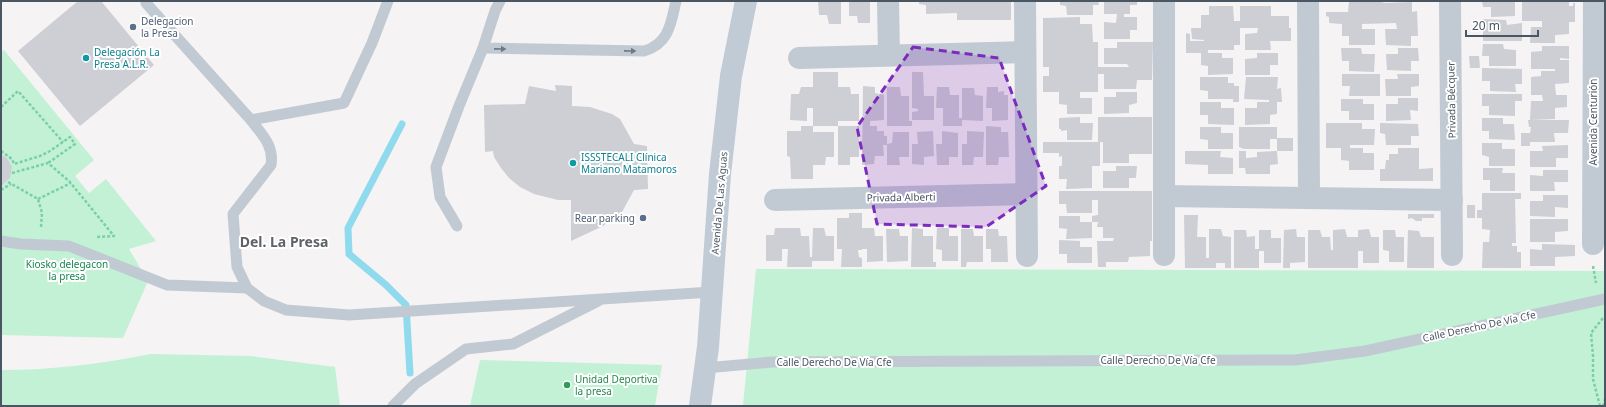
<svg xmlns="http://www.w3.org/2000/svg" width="1606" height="407" viewBox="0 0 1606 407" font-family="'Noto Sans',sans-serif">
<rect width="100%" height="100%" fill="#f5f3f3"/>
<g fill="#c3f1d5">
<path d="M4,50L94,160L75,176L89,193L106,179L156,241L129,249L148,281L123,338L1,335V52Z"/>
<path d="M756,269L1605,271V406H743Z"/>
<path d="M151,354L251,356L335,367L340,406H1V370C53,370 100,364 151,354Z"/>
<path d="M480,360L662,365L655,406H470Z"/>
</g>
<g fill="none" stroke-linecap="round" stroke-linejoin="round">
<path stroke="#90daee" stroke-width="7" d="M402,124L348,228L349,254L386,285L406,305L410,373"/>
</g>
<g fill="#cdcfd5">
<path d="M78,1H101L154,65L80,126L18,51Z"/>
<path d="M818,1L841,2V24H829L827,15H819Z"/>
<path d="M849,1H870V23H858L857,16H849Z"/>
<path d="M919,1H1011V20H957V13L926,14V5L919,4Z"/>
<path d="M1060,1H1098L1099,5H1093V15H1067L1066,6L1060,5Z"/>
<path d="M1104,1H1137V5H1130V14H1124V17H1137V30H1130V39H1104V22L1116,23L1117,14H1104Z"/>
<path d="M1349,1H1381V2L1385,3L1412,2V12L1417,11L1418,36H1411V46L1386,45L1385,29H1397L1396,23L1362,24V29H1375V45H1349V36H1342V24L1329,23V17L1326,16V12H1348Z"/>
<path d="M1482,1H1515V16L1491,17V7H1483Z"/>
<path d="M1522,1H1569V6H1573V3H1575V22H1569V34L1555,35V43H1530L1531,27H1542V21H1522Z"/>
<path d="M1209,6H1233L1234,21H1240V6H1271V16H1289V28H1291V41H1270L1271,50H1245V34L1257,33L1258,28H1240V45H1234V50H1208V53H1222V58H1233V74L1208,75V66L1201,65V53H1186V33L1190,34V41H1204V40L1192,39L1191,28H1201V15H1209Z"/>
<path d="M1080,17V24H1092L1093,42H1098V67H1129L1127,64H1104V48H1117V42H1153L1152,80H1137L1136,89H1104V74H1098V92H1080V98H1092V114H1067V105L1059,104V92H1043V76H1049V67H1043V18Z"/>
<path d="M1483,19L1506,20L1507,25L1522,23V41H1483Z"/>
<path d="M1483,44H1503L1504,49L1516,50V66H1489V56H1482Z"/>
<path d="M1542,46H1569V59L1560,58V60H1569V83L1555,84L1556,95H1567V107L1555,108V119L1530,120L1531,101H1543L1542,95H1531V77L1541,76V71H1555V69H1531V52L1542,51Z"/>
<path d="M1341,48H1361L1362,54H1375L1374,72L1349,71V61H1342Z"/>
<path d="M1398,48H1418L1419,61H1411V71L1387,70L1386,54H1398Z"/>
<path d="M1257,53H1278V65H1270V75H1245V59L1257,58Z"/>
<path d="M1469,56H1479L1480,68H1470Z"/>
<path d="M1482,68L1522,69V84H1515L1516,92L1490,91V81H1482Z"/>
<path d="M813,72H838V87H850L851,94H859V121H838V126H859V157H850V165H838V126H813V108H807V121L790,120L791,94H799L801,87H813Z"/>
<path d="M912,72H923L924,96H934V120H912V112L918,111V109L912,108Z"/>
<path d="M1342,74H1380V96H1349L1350,86H1342Z"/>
<path d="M1397,74H1419V86L1411,87V96H1386L1385,79H1398Z"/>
<path d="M1200,77H1228V83H1234V86H1239V102H1233V99H1208V91L1200,90Z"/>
<path d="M1246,77H1278L1277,89L1281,88L1282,102H1277V114L1270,115V124L1245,125V108H1257V102H1269V100L1244,99Z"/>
<path d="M555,85L572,86V106L590,107L612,114L620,119L634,144L647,146L648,189L634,190L622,212L603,226L571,241V200H558L534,194L520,187L509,178L501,168L494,157L493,151L485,152L484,105L525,104L529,86L556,91Z"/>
<path d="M863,86L875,87V93L884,95V120L870,121V126H877V131H884V136H887V144L892,143L893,132H909V157H899L900,165H887V145H883L884,156H875L874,164L862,165Z"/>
<path d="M887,87H900L901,96H909V121H912V126H887Z"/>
<path d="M937,87H949L950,95H959V118H962V88H974L975,95L983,96V121L962,120V126H943V108H936Z"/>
<path d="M987,87H998V92L1004,91V95H1008V120L992,121V108H986Z"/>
<path d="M1116,92H1137V103L1129,105V113L1104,114V97H1116Z"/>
<path d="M1482,94H1522V101H1515V116L1489,115V106H1482Z"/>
<path d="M1398,98H1418V111L1410,110L1411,120L1386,121V104H1398Z"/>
<path d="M1341,99H1363V104H1374V120H1349V111H1341Z"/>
<path d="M1200,102H1221V108H1234V125L1208,124V115H1200Z"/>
<path d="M1080,117V123H1093L1092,140H1067V130L1061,131V129H1059V118Z"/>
<path d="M1098,117H1152V154H1129V163H1103V142H1100V166H1092V188L1066,189L1067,179H1059V166H1062V156L1059,157V153H1043V142H1098Z"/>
<path d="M1482,118H1503V124H1514L1515,140L1489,139V131H1482Z"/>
<path d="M1528,120H1569L1568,133H1554L1555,142H1530V146H1521V133H1530L1531,127H1529Z"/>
<path d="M1326,123H1362V129H1375L1374,145H1350V148H1363V153H1374V170H1349V161L1341,160V148H1326Z"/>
<path d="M1380,123L1418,124L1419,136H1411V145H1386L1385,134L1380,133Z"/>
<path d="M801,126H813V132H834V157H826L825,165H813V179H791L790,157L787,156V131H801Z"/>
<path d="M986,126L1001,127V132H1008L1009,157H999L998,165H986Z"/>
<path d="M1200,127H1221V133H1233V149H1208V140L1200,139Z"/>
<path d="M1239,127H1277V138H1293V151H1277V139H1270V149H1244L1239,147Z"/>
<path d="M933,131L934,156L924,157V165L912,164V144H918L917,132Z"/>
<path d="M942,131L958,133V157H949V165H937L936,144H942Z"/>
<path d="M967,131L984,132L983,157H974L973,165H962V144H967Z"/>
<path d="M1482,143H1502V149H1515V166H1489V157L1482,155Z"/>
<path d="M1568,145V158H1556V167H1530V151H1543L1542,146Z"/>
<path d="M1398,148H1419V169L1433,168V181H1380V169H1385L1386,160H1389V154H1398Z"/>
<path d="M1185,151H1221L1220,157L1233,158V174H1208V165L1185,164Z"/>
<path d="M1239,151H1246V158L1257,157V152L1277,151L1278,164L1270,165V174H1246L1245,168H1239Z"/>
<path d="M1,155L7,158L12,167L10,178L1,186Z"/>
<path d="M1116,166H1137L1136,178H1129V188H1103V171H1116Z"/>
<path d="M1483,168H1503L1502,173H1515V191H1490V180H1483Z"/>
<path d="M1543,170H1568V182H1554L1555,191H1530V175L1543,176Z"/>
<path d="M1059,191H1152V241H1150V256L1129,257L1128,262H1106V267H1098L1097,241H1113L1114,238H1103V227H1097L1098,222H1092V216L1098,215V200H1092V213H1067L1066,204H1059Z"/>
<path d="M1482,193H1521V199H1515L1516,243H1512V246H1517V252H1521V268H1482L1483,242H1489L1490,230L1482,229V218H1477V210H1482Z"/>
<path d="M1543,195H1568V208L1555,207V217L1530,216V201H1543Z"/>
<rect x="1467" y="205" width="8" height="13"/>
<path d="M849,213H862V228H874L875,236H883V261L867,262V249H862V250H858L859,257L862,258V267H841L842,249H837V218H849Z"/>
<path d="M1408,214H1434V218H1422V221H1416L1412,218L1408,219Z"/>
<path d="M1184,215H1198L1197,237H1206V258H1209V229H1221L1223,236L1231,237V268H1225V263H1216V268H1185Z"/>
<path d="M1059,216H1080V222H1092V238L1066,239L1067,229L1059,228Z"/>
<path d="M1530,219H1568V231L1555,232V242H1530Z"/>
<path d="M775,228H800L801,236H809L810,257H812L813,228H824L826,236H834V261H812V267H787L788,249H782V261H766V235H774Z"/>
<path d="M912,228L923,229V236H933V262H936V267H911Z"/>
<path d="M937,228H949V236H958V261H942V250L936,249Z"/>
<path d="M886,229H899L900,236H908V261L887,262Z"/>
<path d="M961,229H973L974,236H983V262H967L966,267H961Z"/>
<path d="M986,229H998L999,236H1007L1008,262H991V249H986Z"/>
<path d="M1296,229L1297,237H1305V262L1290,263V268H1283L1284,230Z"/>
<path d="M1345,229L1347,237H1358V230L1369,229L1371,237H1379V263H1363V251H1358V268H1308V230H1320L1322,237H1330L1331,250H1333V230Z"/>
<path d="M1234,230H1246L1247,237L1255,236V249H1259V230H1271V238H1281V263H1264V251H1259V268H1234Z"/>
<path d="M1383,230H1395L1396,237H1404V262H1389V251L1383,250Z"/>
<path d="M1408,230L1419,231L1421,237H1434V268H1407Z"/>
<path d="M1059,240L1080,241V247H1092V263H1067V254H1059Z"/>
<path d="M1542,244L1575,245V256L1555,257V266H1530V249L1542,250Z"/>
</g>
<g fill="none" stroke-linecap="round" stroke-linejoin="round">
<g stroke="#7ad0a6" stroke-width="2.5" stroke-dasharray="3 2" stroke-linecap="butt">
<path d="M1,107L18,91L63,142"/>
<path d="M1,151L12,159L14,164L40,156L50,151L70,137L75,144L48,163"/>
<path d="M12,173L48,163L69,181L114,236L97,237"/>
<path d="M8,182L38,199L42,213L41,227"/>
<path d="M1,190L11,184"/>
<path d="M38,199L71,183"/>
<path d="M1593,266L1596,283"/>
<path d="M1600,406L1593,379V356L1591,333L1603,318"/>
<path d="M1603,406L1605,399"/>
</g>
<g stroke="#c1cad2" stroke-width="11">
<path d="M146,1V3L251,120L344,103L372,43L388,1"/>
<path d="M500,1L495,11L483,48L644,51C669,44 671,23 676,1"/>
<path d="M251,120C262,135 274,145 271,165L233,214L237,267L247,288L264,301L286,310L349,315L712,292"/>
<path d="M457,226L440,197L436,167L459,106L483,48"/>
<path d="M1,241L21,244L69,246L167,285L247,288"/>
<path d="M705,368L772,362L1295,360L1365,351L1605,299"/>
<path d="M393,406L415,384L466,349L513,344L598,301"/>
</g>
<g stroke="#c1cad2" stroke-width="22">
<path d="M888,1L889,55"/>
<path d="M1025,1L1027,256"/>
<path d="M1308,1L1309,198"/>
<path d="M1450,1L1452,255"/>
<path d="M799,58L1025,52"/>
<path d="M1164,196L1452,200"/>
<path d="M775,200L1027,194"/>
<path d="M1593,244L1594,1"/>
<path d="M1164,255V1"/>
</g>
<path stroke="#c1cbd6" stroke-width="22" d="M700,406L708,347L720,174L731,76L746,1"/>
</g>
<defs><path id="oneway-solid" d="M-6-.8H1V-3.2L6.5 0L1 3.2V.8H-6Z"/></defs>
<g fill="#6e7983">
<use href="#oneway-solid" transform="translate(500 49) rotate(1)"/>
<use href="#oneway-solid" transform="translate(630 51) rotate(1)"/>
</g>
<path fill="#7b2cbf" fill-opacity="0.2" stroke="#7b2cbf" stroke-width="3" stroke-dasharray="8 5" stroke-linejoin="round" d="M913,47L999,58L1046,186L986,227L877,224L857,127Z"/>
<g fill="#5c6f8a" stroke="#fff" stroke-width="1.5">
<circle cx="133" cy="27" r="4"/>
<circle cx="643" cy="218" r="4"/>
</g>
<g fill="#0f9aa8" stroke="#fff" stroke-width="1.5">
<circle cx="86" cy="58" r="4"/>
<circle cx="573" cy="163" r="4"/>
</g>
<circle fill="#2e9e5b" stroke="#fff" stroke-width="1.5" cx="567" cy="385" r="4"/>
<g text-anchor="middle" stroke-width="4" stroke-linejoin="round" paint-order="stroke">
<g font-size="10" fill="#4e5e75" stroke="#fff" text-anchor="start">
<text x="141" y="25">Delegacion<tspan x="141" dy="12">la Presa</tspan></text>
<text x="635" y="222" text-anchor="end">Rear parking</text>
</g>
<g font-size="10" fill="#0d838f" stroke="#fff" text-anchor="start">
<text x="94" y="56">Delegación La<tspan x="94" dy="12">Presa A.L.R.</tspan></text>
<text x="581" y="161">ISSSTECALI Clínica<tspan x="581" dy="12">Mariano Matamoros</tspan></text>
</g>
<g font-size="10" fill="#4a5661" stroke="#fff">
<text transform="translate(1451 100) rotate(-91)" y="4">Privada Bécquer</text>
<text transform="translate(1593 122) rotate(-90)" y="4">Avenida Centurión</text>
<text transform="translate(901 197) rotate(-1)" y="4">Privada Alberti</text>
<text transform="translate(719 203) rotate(-85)" y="4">Avenida De Las Aguas</text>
<text transform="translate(1479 326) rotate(-12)" y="4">Calle Derecho De Vía Cfe</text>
<text x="1158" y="364">Calle Derecho De Vía Cfe</text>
<text x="834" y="366">Calle Derecho De Vía Cfe</text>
</g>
<g font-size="10" fill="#17864f" stroke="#fff">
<text x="67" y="268">Kiosko delegacon<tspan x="67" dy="12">la presa</tspan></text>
</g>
<g font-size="10" fill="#27864d" stroke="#fff" text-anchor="start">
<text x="575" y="383">Unidad Deportiva<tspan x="575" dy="12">la presa</tspan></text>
</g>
<g font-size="14" font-weight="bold" fill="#5f6368" stroke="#fff">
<text x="284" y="247">Del. La Presa</text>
</g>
</g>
<rect width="1606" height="407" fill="none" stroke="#4a5661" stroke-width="4"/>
<path d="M1466 30v6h72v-6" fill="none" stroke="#4a5661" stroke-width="2"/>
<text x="1472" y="30" font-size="12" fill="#4a5661" stroke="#ffffff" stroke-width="3" paint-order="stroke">20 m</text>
</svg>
